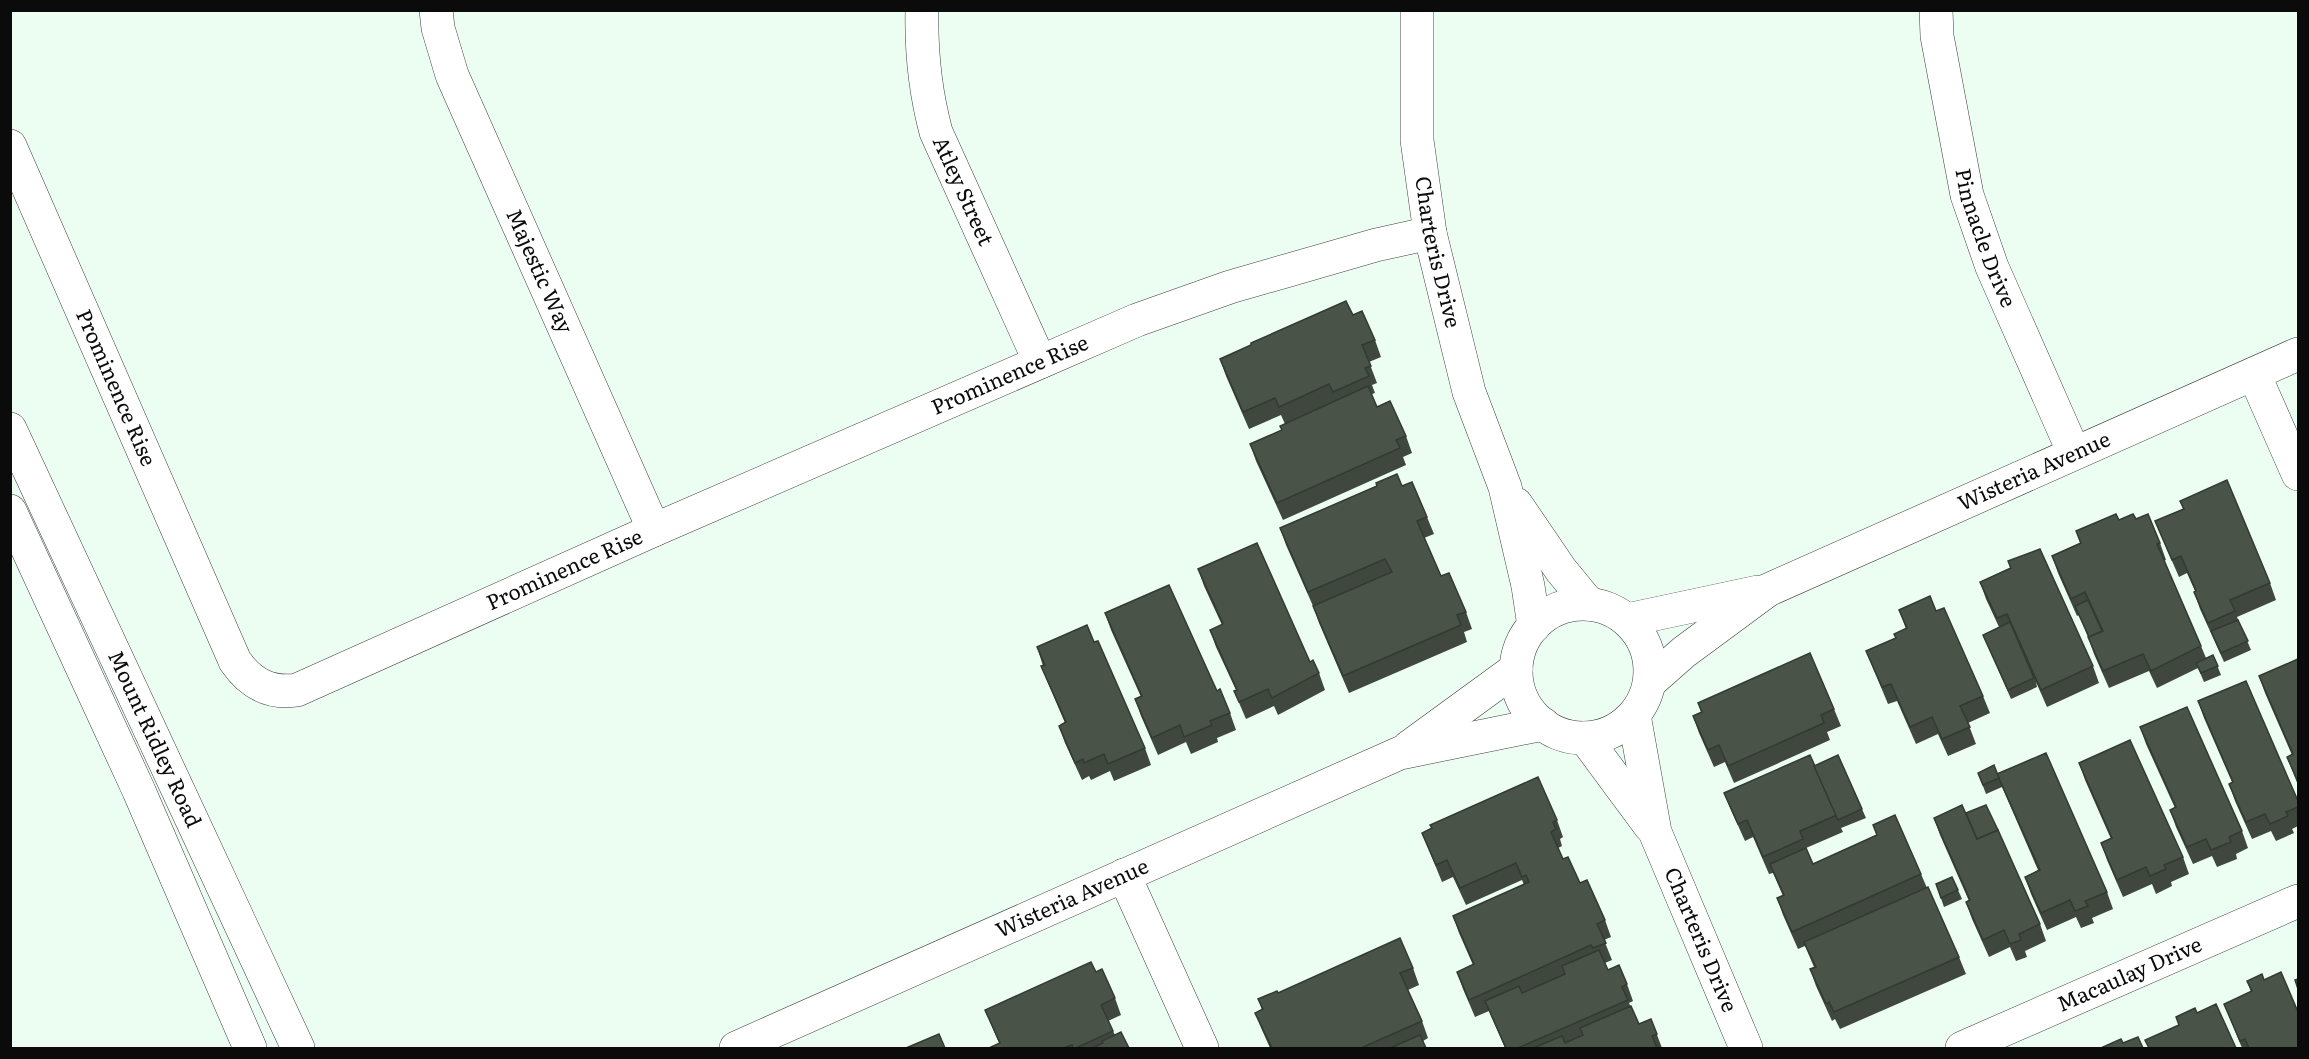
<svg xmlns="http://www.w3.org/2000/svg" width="2309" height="1059" viewBox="0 0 2309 1059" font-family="Literata,serif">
<rect width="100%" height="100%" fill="#ebfef1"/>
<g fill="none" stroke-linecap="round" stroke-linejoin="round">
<defs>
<g id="minor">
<path id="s1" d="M436,10L438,28L452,75L654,530"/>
<path id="s2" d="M922,10C921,53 925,91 936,132L1040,362"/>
<path id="s3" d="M1417,10V140L1430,233L1469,392L1505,487L1528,586L1534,626"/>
<path id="s4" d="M1936,10L1937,36L1967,195L1992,267L2074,453"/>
<path id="s5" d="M10,146L235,661C250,683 270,694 297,690L654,530L1137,320L1230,287L1376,245L1430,233"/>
<path d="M2254,374L2298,474"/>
<path id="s6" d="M10,429L298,1048"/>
<path d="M1516,504L1561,570L1589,604"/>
<path d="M10,511L139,791L250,1048"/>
<circle cx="1583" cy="671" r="67"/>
<path d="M1627,620L1758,592"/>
<path id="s7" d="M1650,682L1684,652L1768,590L2298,354"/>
<path id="s8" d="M1634,715L1655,832L1746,1048"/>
<path d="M1585,738L1650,826"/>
<path d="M1409,747L1516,669"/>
<path d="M1124,875L1202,1048"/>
<path id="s9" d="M736,1048L1400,753L1543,724"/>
<path id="s10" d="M1962,1048L2298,901"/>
</g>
</defs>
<use href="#minor" stroke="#3e3e3e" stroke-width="34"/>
<use href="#minor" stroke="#fff" stroke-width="33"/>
</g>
<g fill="#3f473e">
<path d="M1353,315L1375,340L1381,357L1369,362L1377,383L1372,385L1375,393L1372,394L1377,407L1406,436L1412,453L1403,457L1406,465L1283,520L1256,461L1250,444L1282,430L1285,424L1281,415L1249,429L1226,376L1220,359Z"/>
<path d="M1376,483L1402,486L1427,517L1434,534L1424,538L1441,576L1466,612L1472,629L1464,632L1467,642L1349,693L1319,623L1313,606L1286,545L1280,528L1377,486Z"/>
<path d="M2180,501L2270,583L2276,600L2237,617L2251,650L2224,662L2200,609L2194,592L2195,591L2187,573L2179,577L2162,538L2155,521L2183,509Z"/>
<path d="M2136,519L2160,543L2166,560L2164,561L2201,646L2206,658L2213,655L2221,675L2204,682L2198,668L2157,688L2149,671L2109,688L2094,654L2088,637L2079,615L2077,616L2058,573L2052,556L2080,543L2076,531L2119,520Z"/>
<path d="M2008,561L2093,666L2099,683L2047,707L2036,682L2037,687L2011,699L1983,635L1999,627L1986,599L1980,582L2010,568Z"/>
<path d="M1198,569L1310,662L1319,673L1325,690L1278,715L1274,706L1246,719L1234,691L1236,690L1216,647L1210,630L1222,625L1204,586Z"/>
<path d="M1899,610L1936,611L1983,696L1990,713L1968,723L1976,744L1948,756L1938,734L1916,744L1897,701L1888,704L1866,651L1895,638L1906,629Z"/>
<path d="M1105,613L1217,691L1230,713L1236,730L1217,738L1218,742L1191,754L1186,742L1158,755L1141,716L1135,699L1141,697L1111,630Z"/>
<path d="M1037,647L1145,748L1151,765L1114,781L1110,771L1091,780L1089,776L1082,780L1065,743L1059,726L1065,723L1048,683L1041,666H1043Z"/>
<path d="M2298,659V785L2287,757L2292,755L2265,693L2259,676Z"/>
<path d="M2198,701L2298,801V826L2292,829L2294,833L2276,841L2271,831L2252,839L2235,801L2229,784L2232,782L2204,718Z"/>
<path d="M1698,703L1834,709L1841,726L1827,732L1830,740L1734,783L1725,762L1714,767L1699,733L1693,716L1701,712Z"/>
<path d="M2140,727L2242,831L2248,848L2236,854L2237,859L2217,867L2212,856L2193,864L2176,827L2170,810L2175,808L2146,744Z"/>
<path d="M2079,763L2183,857L2189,874L2171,882L2172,886L2156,894L2152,884L2123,897L2107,860L2101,843L2111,839L2085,780Z"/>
<path d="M1814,766L1862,809L1866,818L1841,828L1843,832L1806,848L1813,864L1877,835L1873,825L1921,874L1927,888L1959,957L1966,974L1840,1029L1835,1019L1832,1021L1816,986L1810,969L1814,967L1805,946L1798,949L1783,915L1777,898L1783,896L1773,873L1769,874L1753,837L1745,841L1731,810L1724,793Z"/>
<path d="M1978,773L1998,774L2107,892L2113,909L2092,918L2094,923L2081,928L2076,917L2047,930L2031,894L2025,877L2038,870L2002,787L1986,794Z"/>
<path d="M1966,813L2040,924L2046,941L2025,951L2027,957L2016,961L2010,947L1989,957L1972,919L1966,902L1969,901L1940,835L1934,818Z"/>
<path d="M1557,820L1563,837L1560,839L1562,846L1558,848L1563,859L1605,920L1611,937L1604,940L1612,960L1605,963L1608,970L1627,984L1633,1001L1629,1003L1639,1024L1651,1019L1662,1048H1505L1489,1011L1475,1017L1463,989L1457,972L1473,965L1459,933L1453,916L1524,885L1522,880L1466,905L1453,877L1442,882L1422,833L1432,828Z"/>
<path d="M1936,884L1958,890L1962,899L1944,907Z"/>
<path d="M1413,968L1419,985L1408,990L1422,1021L1428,1038L1423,1041L1426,1048H1270L1262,1030L1255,1013L1262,1010L1258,999L1278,993Z"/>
<path d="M1096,972L1115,998L1121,1015L1108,1021L1115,1035L1129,1048H989L999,1043L985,1010Z"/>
<path d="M2264,980L2298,1048H2242L2224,1004L2251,992L2247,981Z"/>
</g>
<g fill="#495348" stroke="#333a32" stroke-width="1.5">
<path d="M1346,301L1353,315L1362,311L1375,340L1362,345L1371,366L1365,368L1369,376L1333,392L1329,384L1279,407L1275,398L1243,412L1220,359L1251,345V343Z"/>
<path d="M1368,386L1377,407L1390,401L1406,436L1396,440L1400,448L1277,503L1250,444L1282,430L1280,426Z"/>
<path d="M1397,474L1402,486L1412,482L1427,517L1417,521L1441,576L1449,573L1466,612L1457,615L1461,625L1343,676L1313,606L1392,572L1385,559L1308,592L1280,528L1377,486L1376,483Z"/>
<path d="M2227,480L2270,583L2230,600L2235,611L2208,623L2194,592L2196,591L2181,556L2172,560L2155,521L2184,509L2180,501Z"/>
<path d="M2116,514L2119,520L2133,514L2136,519L2148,514L2160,543L2157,544L2201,646L2151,671L2143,654L2103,671L2088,637L2103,631L2085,592L2071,599L2052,556L2081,543L2076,531Z"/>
<path d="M1257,543L1310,662L1313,660L1319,673L1272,698L1268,689L1239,702L1234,691L1237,690L1210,630L1223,624L1198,569Z"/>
<path d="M2040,549L2093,666L2041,690L2007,614L1997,618L1980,582L2011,568L2008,561Z"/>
<path d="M1169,585L1217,691L1220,689L1230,713L1210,721L1212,725L1184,737L1180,725L1152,738L1135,699L1142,696L1105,613Z"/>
<path d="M1930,596L1936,611L1944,608L1983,696L1960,706L1970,727L1942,739L1932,717L1910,727L1891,684L1882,687L1866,651L1896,638L1894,634L1907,628L1899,610Z"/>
<path d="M2088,600L2102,631L2089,637L2075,606Z"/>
<path d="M2238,620L2248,641L2221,653L2211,631Z"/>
<path d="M2010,622L2034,678L2008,690L1983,635Z"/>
<path d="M1087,625L1094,642L1098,641L1145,748L1108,764L1104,754L1084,763L1083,759L1075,763L1059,726L1066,722L1041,666L1045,665L1037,647Z"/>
<path d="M1810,653L1834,709L1821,715L1824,723L1728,766L1719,745L1708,750L1693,716L1702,712L1698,703Z"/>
<path d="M2213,655L2218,666L2201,673L2196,663Z"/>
<path d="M2298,659V782L2287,757L2293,754L2259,676Z"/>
<path d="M2246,681L2298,801V807L2286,812L2288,816L2270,824L2265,814L2246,822L2229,784L2233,782L2198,701Z"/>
<path d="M2187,707L2242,831L2229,837L2231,842L2211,850L2206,839L2187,847L2170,810L2176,807L2140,727Z"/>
<path d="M2130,740L2183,857L2164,865L2166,869L2150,876L2146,867L2117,880L2101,843L2112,838L2079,763Z"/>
<path d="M2046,753L2107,892L2085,901L2088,906L2075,911L2070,900L2041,913L2025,877L2040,870L1997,774Z"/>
<path d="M1810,755L1837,815L1800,831L1803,839L1763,857L1747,820L1738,824L1724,793Z"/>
<path d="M1838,755L1862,809L1838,820L1814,766Z"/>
<path d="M1994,765L1999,778L1983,785L1978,773Z"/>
<path d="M1538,777L1557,820L1553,822L1556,829L1551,832L1563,859L1568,857L1580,883L1587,880L1605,920L1597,924L1606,943L1593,948L1591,945L1469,1000L1457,972L1474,964L1453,916L1529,882L1526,875L1522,877L1516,863L1460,888L1447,860L1436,865L1422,833L1432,828L1430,825Z"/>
<path d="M1962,805L1977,839L1998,830L2040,924L2019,934L2021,940L2010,944L2004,930L1983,940L1966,902L1970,900L1934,818Z"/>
<path d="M1986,805L1998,830L1977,839L1966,813Z"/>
<path d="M1895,815L1921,874L1792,932L1777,898L1784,895L1770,864L1806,848L1813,864L1877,835L1873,825Z"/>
<path d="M1952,877L1958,890L1941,898L1936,884Z"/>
<path d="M1928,887L1959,957L1834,1012L1829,1002L1826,1004L1810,969L1816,967L1804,942Z"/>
<path d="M1400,938L1413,968L1400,973L1422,1021L1361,1048H1272L1255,1013L1263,1009L1258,999L1277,991L1278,993Z"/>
<path d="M1599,950L1608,970L1619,965L1627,984L1622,987L1628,1000L1518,1048H1506L1485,1001L1519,986L1522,993L1565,974L1562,966Z"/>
<path d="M1091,962L1096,972L1102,969L1115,998L1101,1005L1113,1031L1076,1048H1073L1072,1045L1063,1048H989L1000,1043L985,1010Z"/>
<path d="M2281,972L2298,1012V1048H2249L2245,1039L2240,1041L2224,1004L2252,991L2247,981L2262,974L2264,980Z"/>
<path d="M2298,979V989L2295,980Z"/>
<path d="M2216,1004L2236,1048H2149L2145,1040L2179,1025L2176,1017L2195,1008L2197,1013Z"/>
<path d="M1631,1006L1639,1024L1651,1019L1657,1034L1652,1036L1657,1048H1533L1562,1036L1565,1043L1583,1035L1580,1028Z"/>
<path d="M1121,1032L1129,1048H1092L1103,1043L1102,1041Z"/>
<path d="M939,1034L945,1048H906Z"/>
<path d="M1420,1035L1426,1048H1390Z"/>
<path d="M2138,1037L2143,1048H2104L2103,1047L2121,1039L2123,1043Z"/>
</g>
<g text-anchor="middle" stroke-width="6" stroke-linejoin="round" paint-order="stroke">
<g font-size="21" fill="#0b0b0b" stroke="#fff">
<text dy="7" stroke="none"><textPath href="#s2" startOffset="188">Atley Street</textPath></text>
<text dy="7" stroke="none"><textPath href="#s4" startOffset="234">Pinnacle Drive</textPath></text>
<text dy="7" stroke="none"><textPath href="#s3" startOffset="244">Charteris Drive</textPath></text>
<text dy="7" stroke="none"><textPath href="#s1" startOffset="282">Majestic Way</textPath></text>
<text dy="7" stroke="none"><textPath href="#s5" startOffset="1414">Prominence Rise</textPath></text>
<text dy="7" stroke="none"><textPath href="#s5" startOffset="264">Prominence Rise</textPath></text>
<text dy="7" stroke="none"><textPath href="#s7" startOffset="441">Wisteria Avenue</textPath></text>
<text dy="7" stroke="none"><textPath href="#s5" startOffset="928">Prominence Rise</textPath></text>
<text dy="7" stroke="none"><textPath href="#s6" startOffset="342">Mount Ridley Road</textPath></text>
<text dy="7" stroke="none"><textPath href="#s9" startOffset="368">Wisteria Avenue</textPath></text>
<text dy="7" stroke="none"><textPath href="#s8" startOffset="236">Charteris Drive</textPath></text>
<text dy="7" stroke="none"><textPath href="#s10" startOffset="183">Macaulay Drive</textPath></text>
</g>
</g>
<rect width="2309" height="1059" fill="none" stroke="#0b0b0b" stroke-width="24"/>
</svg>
